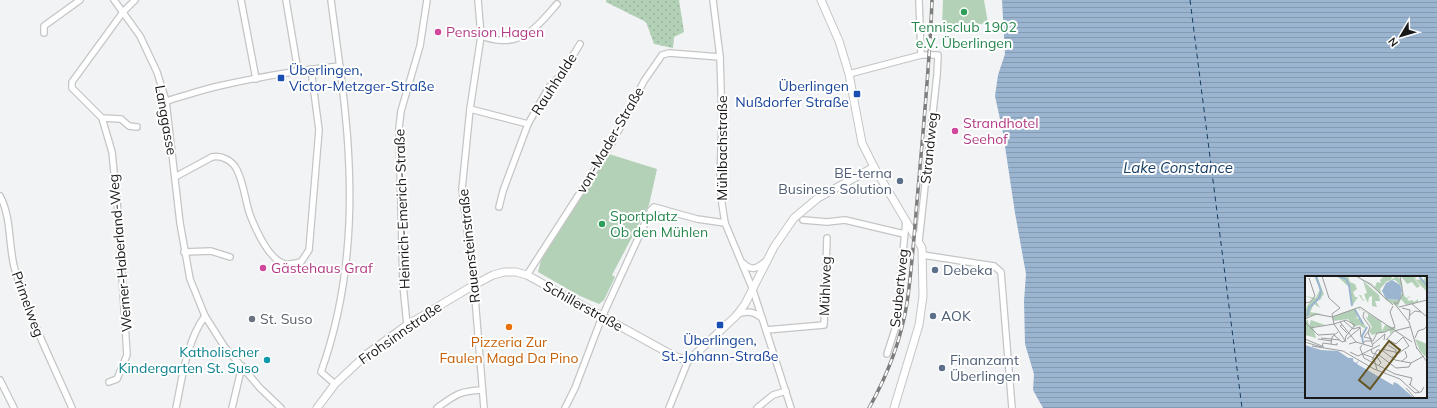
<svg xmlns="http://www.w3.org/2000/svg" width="1437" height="408" viewBox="0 0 1437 408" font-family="Mulish,sans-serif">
<defs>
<pattern id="park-dots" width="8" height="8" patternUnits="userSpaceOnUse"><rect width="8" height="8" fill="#b3d1b6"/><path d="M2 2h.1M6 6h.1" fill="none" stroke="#99b39c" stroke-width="1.8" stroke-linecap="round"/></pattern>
<pattern id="water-rules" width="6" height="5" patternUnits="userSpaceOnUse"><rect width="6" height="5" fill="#9bb5d0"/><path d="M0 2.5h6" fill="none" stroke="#859bb2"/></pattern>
</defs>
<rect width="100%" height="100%" fill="#f2f3f4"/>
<path fill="url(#park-dots)" d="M606,0H679L684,32L674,37L673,48L654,44L646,22L606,2Z"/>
<g fill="#b3d1b6">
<path d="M943,0H984L988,23L942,29Z"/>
<path d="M609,154L657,169L649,205L612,275L615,277L604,300L599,304L580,296L538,272L541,260Z"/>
</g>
<path fill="url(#water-rules)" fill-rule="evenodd" d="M1002,0H1437V408H1043L1033,390L1034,374L1025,344L1024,301L1026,274L1015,213L1003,133L995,96L998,75L1005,54ZM1306,277H1426V397H1306Z"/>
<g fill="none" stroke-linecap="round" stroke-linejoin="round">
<path stroke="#173f64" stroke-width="1" stroke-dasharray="5 4" stroke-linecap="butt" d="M1190,0L1242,408"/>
<defs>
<g id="minor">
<path d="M114,0L140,36L157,72L166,101L180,223L190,279L205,316L224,346L260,388L281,408"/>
<path d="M241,0L256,79"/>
<path d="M286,0L298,71"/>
<path d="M331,0C338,55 347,110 349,166C352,235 344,308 321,372L335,384"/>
<path d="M478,0L481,36L470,109L462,189L474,285L484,408"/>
<path d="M713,0L720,57L722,121L720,181L722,204L725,223L753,290L791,408"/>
<path d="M919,0L921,55"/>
<path d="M44,33V26L80,0"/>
<path d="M481,36C487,38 493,40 499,40C527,43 541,22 557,4"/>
<path d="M849,74L921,55H938L937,75L919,241"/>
<path d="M166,101C184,96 201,90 219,86C259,77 299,70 340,66"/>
<path d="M470,109L528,124L549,87L561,75L580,44"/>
<path d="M102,118L121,119L129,126L137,127"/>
<path d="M175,177L212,157C222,155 233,161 237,170C244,184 245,200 250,215C256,230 269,260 285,264C290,265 296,263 301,262L309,250L319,130L311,69"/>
<path d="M0,196C12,218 8,246 15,270C30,319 52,362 72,408"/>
<path d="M499,207L503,191L528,124"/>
<path d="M803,220L827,222L845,220L904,234"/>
<path d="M184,252L211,251L230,257"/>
<path d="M923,255L994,266L1001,272L1012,408"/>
<path d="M743,263C752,272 758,268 766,261"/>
<path d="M527,275L612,143L644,81L662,55L669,53L720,57"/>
<path d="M737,314C748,311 753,311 762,318"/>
<path d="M407,325L403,285L399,128L401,111L420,46L427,0"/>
<path d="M766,330L824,325L827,238"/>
<path d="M887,354L896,326L906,221"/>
<path d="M0,380L14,408"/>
<path d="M109,382L117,379L127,355L118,212L112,152L102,118L72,88V82L123,12L135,0"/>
<path d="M176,408C182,378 187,340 205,316"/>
<path d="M232,408L242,366"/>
<path d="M437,408C455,395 459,391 482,390"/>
<path d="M565,408L575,388L602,317L651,210L654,207L697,219L725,223"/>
<path d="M669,408L688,361"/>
<path d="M757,408L773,395L786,391"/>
</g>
<g id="tertiary">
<path d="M821,0L839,41L849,74L862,143L874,167L922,248L923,296L919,325L894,408"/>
<path d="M317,408L335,384L367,354L407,325L474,285L493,275L504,272H516L527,275L674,356L688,361L737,315L745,304L774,247L794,218L818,198L874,167"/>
</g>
</defs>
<use href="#minor" stroke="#c4c5c6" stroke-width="8"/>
<use href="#tertiary" stroke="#c4c5c6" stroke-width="9"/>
<use href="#minor" stroke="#fff" stroke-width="5.5"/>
<use href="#tertiary" stroke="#fff" stroke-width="7"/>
<defs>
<path id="rail" d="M869,408C887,376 901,340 907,303C913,262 915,220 919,179C924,119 930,60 932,0"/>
</defs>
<use href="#rail" stroke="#7d7d7e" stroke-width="3.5"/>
<use href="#rail" stroke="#fff" stroke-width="2" stroke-dasharray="6" stroke-linecap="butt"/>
</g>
<g fill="#2e9e5b" stroke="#fff" stroke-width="1.5">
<circle cx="964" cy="12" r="4"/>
<circle cx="602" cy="224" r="4"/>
</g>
<g fill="#d1479c" stroke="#fff" stroke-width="1.5">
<circle cx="438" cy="32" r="4"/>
<circle cx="955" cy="131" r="4"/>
<circle cx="263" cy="268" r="4"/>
</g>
<g fill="#1a4fb4" stroke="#fff" stroke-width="1.5">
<rect x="277" y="74" width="8" height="8" rx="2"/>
<rect x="853" y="90" width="8" height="8" rx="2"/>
<rect x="716" y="321" width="8" height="8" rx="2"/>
</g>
<g fill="#5c6f8a" stroke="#fff" stroke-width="1.5">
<circle cx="900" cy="181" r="4"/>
<circle cx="935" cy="270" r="4"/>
<circle cx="933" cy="316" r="4"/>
<circle cx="942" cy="368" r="4"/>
</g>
<circle fill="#6b7280" stroke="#fff" stroke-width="1.5" cx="252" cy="319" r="4"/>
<circle fill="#e8710a" stroke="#fff" stroke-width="1.5" cx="509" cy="327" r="4"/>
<circle fill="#0f9aa8" stroke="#fff" stroke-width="1.5" cx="267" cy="360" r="4"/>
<g text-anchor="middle" stroke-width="4" stroke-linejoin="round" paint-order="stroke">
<g font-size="14" fill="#27864d" stroke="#fff">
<text x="964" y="32">Tennisclub 1902<tspan x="964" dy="16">e.V. Überlingen</tspan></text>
<text x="610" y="221" text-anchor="start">Sportplatz<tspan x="610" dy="16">Ob den Mühlen</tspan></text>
</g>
<g font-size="14" fill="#b23c85" stroke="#fff" text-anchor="start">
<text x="446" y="37">Pension Hagen</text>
<text x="963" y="128">Strandhotel<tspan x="963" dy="16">Seehof</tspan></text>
<text x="271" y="273">Gästehaus Graf</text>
</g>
<g font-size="14" fill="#164399" stroke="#fff" text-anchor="start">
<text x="289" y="75">Überlingen,<tspan x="289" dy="16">Victor-Metzger-Straße</tspan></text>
<text x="849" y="91" text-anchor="end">Überlingen<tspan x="849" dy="16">Nußdorfer Straße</tspan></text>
<text x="720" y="345" text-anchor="middle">Überlingen,<tspan x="720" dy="16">St.-Johann-Straße</tspan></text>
</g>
<g font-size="14" fill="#19191a" stroke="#fff">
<text transform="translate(554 84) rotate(-57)" y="5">Rauhhalde</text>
<text transform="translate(166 120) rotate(80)" y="5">Langgasse</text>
<text transform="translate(610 140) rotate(-60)" y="5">von-Mader-Straße</text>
<text transform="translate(722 148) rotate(-90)" y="5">Mühlbachstraße</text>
<text transform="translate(929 148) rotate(-84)" y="5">Strandweg</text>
<text transform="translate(402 209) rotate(-92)" y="5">Heinrich-Emerich-Straße</text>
<text transform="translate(469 246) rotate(-96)" y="5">Rauensteinstraße</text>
<text transform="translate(120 253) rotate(-95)" y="5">Werner-Haberland-Weg</text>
<text transform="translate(825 286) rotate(-88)" y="5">Mühlweg</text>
<text transform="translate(899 288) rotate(-84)" y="5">Seubertweg</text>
<text transform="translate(28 304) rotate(70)" y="5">Primelweg</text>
<text transform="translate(583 306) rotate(29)" y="5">Schillerstraße</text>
<text transform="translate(400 333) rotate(-35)" y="5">Frohsinnstraße</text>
</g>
<g font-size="14" fill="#4e5e75" stroke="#fff" text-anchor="start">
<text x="892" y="178" text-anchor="end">BE-terna<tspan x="892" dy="16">Business Solution</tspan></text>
<text x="943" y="275">Debeka</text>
<text x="941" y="321">AOK</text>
<text x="950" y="365">Finanzamt<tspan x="950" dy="16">Überlingen</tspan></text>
</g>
<g font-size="14" fill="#5b616d" stroke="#fff" text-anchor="start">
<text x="260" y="324">St. Suso</text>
</g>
<g font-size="14" fill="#c56008" stroke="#fff">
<text x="509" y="347">Pizzeria Zur<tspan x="509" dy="16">Faulen Magd Da Pino</tspan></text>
</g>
<g font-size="14" fill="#0d838f" stroke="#fff" text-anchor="end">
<text x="259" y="357">Katholischer<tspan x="259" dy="16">Kindergarten St. Suso</tspan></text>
</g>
<g font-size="15" font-style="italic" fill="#173f64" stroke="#fff">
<text x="1178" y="173">Lake Constance</text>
</g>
</g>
<g transform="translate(1305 276)">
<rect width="122" height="122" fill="#f2f3f4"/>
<path d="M51,0L66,7L70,11L72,6L76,7L75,4L79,0H87L86,4L92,0L96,4L98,12L90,4L82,5L75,13L77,19L81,23L95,24L97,16L101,22L106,20L102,23L104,25L107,24L109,26L113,23V26L101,29L96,23L93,30L97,32L94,31L81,24L66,8ZM107,0H112L110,2L112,4L116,3L115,0L118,5L120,2L118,0H122V16ZM58,5L74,19L75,25H70L72,31L67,30V20L64,21L63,27L61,23L58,25L54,19H56L58,24L61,23L59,18L62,17ZM51,32L52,43L55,42L61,51L59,52L54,49L49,51L43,43L28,45L27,41ZM54,32L76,45L77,55L80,49L91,52L85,58V54L67,59L64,55L67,51L60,40L63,42V38L55,33L54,35ZM3,44L4,50L6,44L20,49L8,51L11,62L0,59V45Z" fill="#b3d1b6"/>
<path d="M9,0H12L18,16L16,23L11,25L15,32L9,28L5,36L17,38L0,41L2,30L8,23L0,20L11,22L15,13ZM32,0H43L45,6L50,8L52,13L48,16L50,21H53L47,30L44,11ZM96,0H107L115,10L112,12L107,6L102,8ZM110,63L122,68V82L115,75Z" fill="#b3d1b6"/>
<path d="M17,15L19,18L13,25H10L2,43L0,39L2,31Z" fill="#b3d1b6"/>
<path d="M87,4L95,9L97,14L95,24L81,23L77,15L81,7ZM0,69L16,74L33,75L51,87L54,84L52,88L88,109L89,106L93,108L109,122H0Z" fill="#9bb5d0"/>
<path fill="none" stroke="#9bb5d0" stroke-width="2" d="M33,0L41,3L44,9L47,30M114,0L122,10M50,34L58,48M2,40L4,32L14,22L16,15L11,0M58,67L57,60L62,51M0,74L37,83M44,82L46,92L97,122M0,83H47L49,98L45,122M7,122L43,85"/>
<path fill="none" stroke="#9b9c9d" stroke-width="1" d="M17,0L24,22L35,32L27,38L29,48M51,0L66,9L88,29M0,27L5,26L10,20L4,2M92,27H89L104,46L112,73M92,28L98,18L95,0M107,28L122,41M94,31L122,24M97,32L105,34L104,44M59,36L58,41L65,51L63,56L68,70M105,39L110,35L116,36M0,43L11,38L27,41L55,31L107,66M39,45L48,53L55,51L56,61M0,46L13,59L30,58M35,46L51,66M29,48L41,44L50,49L41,60L40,65M29,48L41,66M37,49L35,50L42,57M5,52L29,48M63,56L59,61L67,63M29,59L37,66L40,65M16,62L35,64M110,62L113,55L119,53L122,50M0,63L19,71M13,63L26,65M42,63L55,52M82,63L89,55L105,51M0,66L16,71M26,68L27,61L33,56M44,68L51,66L68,71M58,68L60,65H68L72,57L80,56L90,51L85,36L88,30M68,68L80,58L79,64M57,69L55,72L59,82L90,98L107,102L105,109M83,69L91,74V81H87M7,70L38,75M17,71L18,67L32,69V67M112,72L122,86M66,73L67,77L74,79L91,92L104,91L106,87M77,73L94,77L104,70L98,61L91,68L81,63M38,75L69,93L95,103L110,117L116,116L119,111M78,75L90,84L106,87L119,80M45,76L53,80L75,69M58,78L69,82L72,94M71,79L76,87L74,89M67,84L72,74H75L74,79M97,85L102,81L100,75M104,108L114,116M101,112L110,122"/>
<path fill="#645522" fill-opacity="0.15" stroke="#645522" stroke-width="2" d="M84,65L95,74L65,113L54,104Z"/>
<rect width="122" height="122" fill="none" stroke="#19191a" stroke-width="2"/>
</g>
<g transform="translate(1401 36) rotate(232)" stroke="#ffffff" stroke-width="3" paint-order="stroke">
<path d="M0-3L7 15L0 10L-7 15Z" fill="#19191a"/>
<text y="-6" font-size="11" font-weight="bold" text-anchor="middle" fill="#19191a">N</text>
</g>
</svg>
